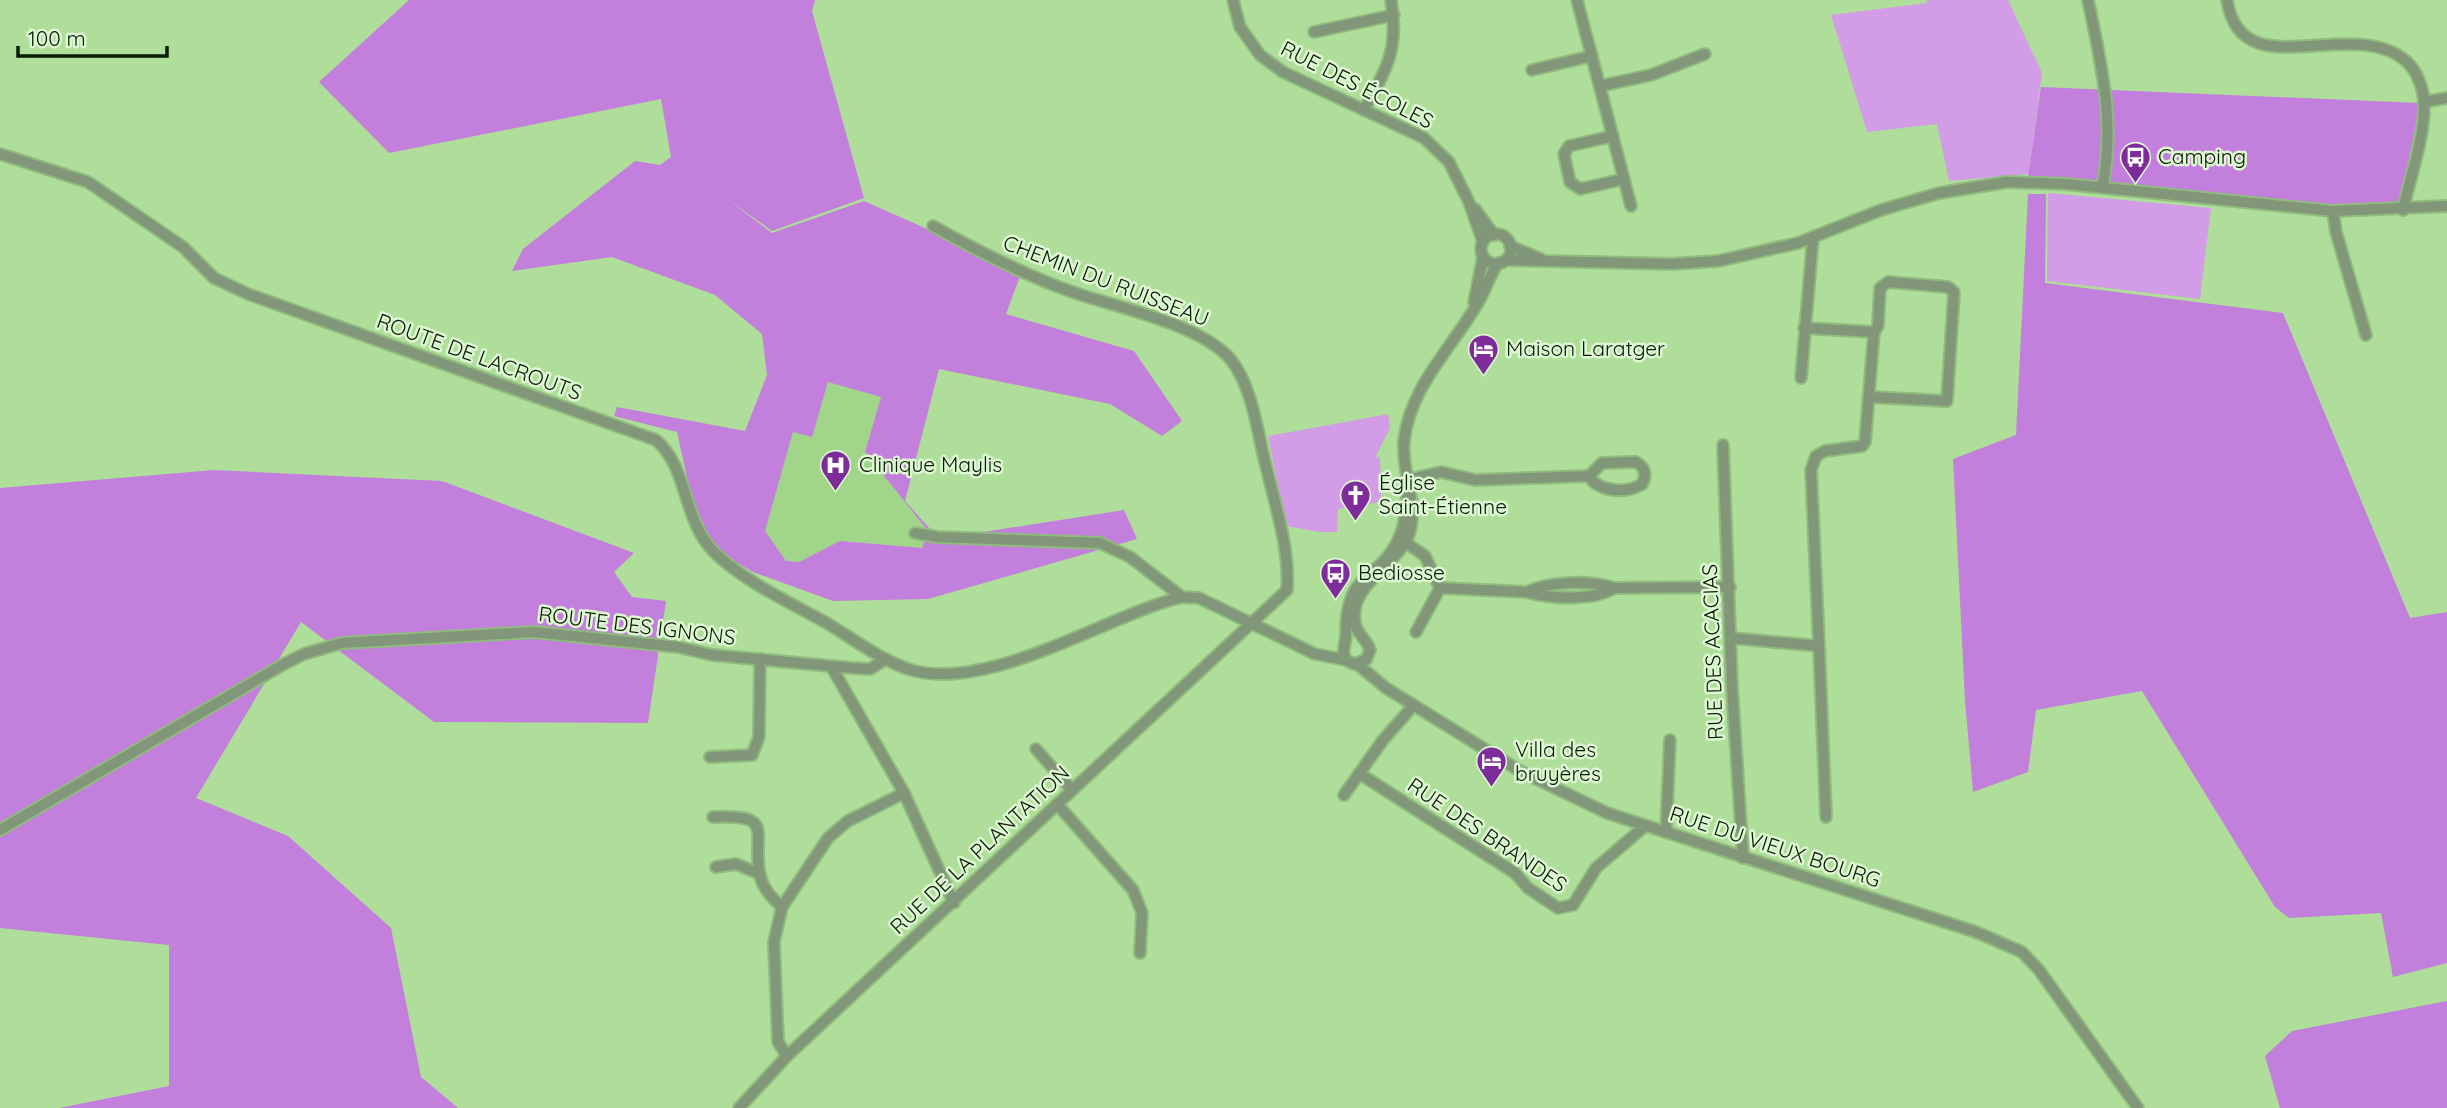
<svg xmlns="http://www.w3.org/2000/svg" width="2447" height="1108" viewBox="0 0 2447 1108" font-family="Quicksand,sans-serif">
<rect width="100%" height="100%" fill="#aede99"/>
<path fill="#a1d68a" d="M828,381L881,397L865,452L928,531L922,549L840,541L799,562L786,561L765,531L793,431L812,436Z"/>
<g fill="#d29de6">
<path d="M1927,0H2008L2042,73L2029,174L1949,181L1937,124L1867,132L1831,15L1927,3Z"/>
<path d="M2048,193L2211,208L2200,299L2047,281Z"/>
<path d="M1388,414L1390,428L1376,456L1380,458L1381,502L1338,509L1337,532H1319L1286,526L1268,436Z"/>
</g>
<g fill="#c37fdc" fill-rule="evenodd">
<path d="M409,0H815L812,11L864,198L772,231L726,198L772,233L864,201L1022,271L1006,314L1134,351L1182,421L1162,436L1110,404L939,369L905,501L939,539L1124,510L1137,539L928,599L833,601L753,572L718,552L696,518L677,432L614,416L617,407L745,431L767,375L762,334L715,295L612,257L512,271L523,249L635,161L660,165L671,157L661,99L389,153L319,82ZM828,382L881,397L865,452L928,531L922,548L840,541L799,562L786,561L765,531L793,432L812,437Z"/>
<path d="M2041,87L2420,103L2400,208L2339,212L2028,178Z"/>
<path d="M2028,194H2046L2045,283L2283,313L2410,618L2447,612V963L2393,977L2381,913L2289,918L2275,907L2142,691L2036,710L2028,772L1973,792L1965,701L1953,459L2016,435Z"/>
<path d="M214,470L442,481L634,553L614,572L632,597L666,601L648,723L434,722L301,622L196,798L288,836L391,928L421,1077L458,1108H59L169,1086V945L0,928V488Z"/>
<path d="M2447,1001V1108H2280L2265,1056L2292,1031Z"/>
</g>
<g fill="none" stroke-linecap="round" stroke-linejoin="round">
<defs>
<g id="minor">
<path d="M1233,0L1240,27L1260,55L1283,72L1424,138L1449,162L1469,202L1483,242"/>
<path d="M1577,0L1631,206"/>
<path d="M2088,0C2101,63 2116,124 2102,188"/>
<path d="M2227,0C2241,90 2351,14 2406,61C2417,71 2424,89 2424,104C2425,136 2410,178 2403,210"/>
<path d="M1314,32L1394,15"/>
<path d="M1532,70L1592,56"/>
<path d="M1600,86L1651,75L1705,54"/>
<path d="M2424,102L2447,98"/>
<path d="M1364,110C1387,67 1399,51 1391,0"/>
<path d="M1613,136L1569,146L1564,154L1570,182L1580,189L1624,179"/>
<path d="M0,154L88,182L183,247L214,278L248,294L656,440C689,469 682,518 713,551C740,579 790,603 825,622C852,638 879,659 908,669C986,695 1107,615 1182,597L1199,598L1315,654L1346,660"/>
<path d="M1475,209L1494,235"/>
<path d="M2333,211L2336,232L2366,335"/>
<circle cx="1496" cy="249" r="15"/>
<path d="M1510,246L1541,259"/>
<path d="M1505,260L1671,264L1718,261L1798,243L1881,210L1939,193L2007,182L2066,184L2333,211L2447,206"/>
<path d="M1474,302L1483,257"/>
<path d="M1804,328L1874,332L1865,442L1862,446L1825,451L1816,456L1811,470L1819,646"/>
<path d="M1801,378L1813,237"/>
<path d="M1870,397L1947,401L1954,292L1948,287L1888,282L1880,288L1878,326L1874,332"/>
<path d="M1723,445L1732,687L1743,858"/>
<path d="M1636,462C1645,467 1647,475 1642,484C1627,494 1598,492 1589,476L1602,463Z"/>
<path d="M1407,480L1441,472L1475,480L1589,476"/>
<path d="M1408,490C1406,506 1406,524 1399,538C1379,583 1346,568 1346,634C1346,644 1341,650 1346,660L1354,664L1366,660L1370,650C1367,639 1357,635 1355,623C1348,583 1400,566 1410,531C1418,502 1401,470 1404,441C1410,386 1453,347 1479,301C1486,289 1490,275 1498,263"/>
<path d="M915,533L937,537L1100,543L1130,557L1182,597"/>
<path d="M1402,540L1425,556L1440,588L1527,592C1550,599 1594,601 1614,588"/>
<path d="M1527,592C1549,581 1591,580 1614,588L1730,587"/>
<path d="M1416,632L1440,588"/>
<path d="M1731,638L1819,646L1826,817"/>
<path d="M1357,664L1386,688L1520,771L1607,813L1976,932L2022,952L2039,970L2138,1108"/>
<path d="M831,666L904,793L954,903"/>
<path d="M1036,749L1072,790"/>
<path d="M710,757L752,755L759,737L760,659"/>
<path d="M1360,774L1515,873L1528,888L1558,908L1573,905L1596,868L1645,826"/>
<path d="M1344,795L1383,740L1413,706"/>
<path d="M1057,804L1133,890L1142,913L1140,953"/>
<path d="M713,817C778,814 751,833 760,875C763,889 772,898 782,907"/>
<path d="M0,830L284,664L304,654L342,643L534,632L678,647L712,655L852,668L870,669L886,659"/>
<path d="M1666,832L1670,740"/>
<path d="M716,867L736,864L760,874"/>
<path d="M787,1056L778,1042L774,942L782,907L828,838L848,821L904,793"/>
<path d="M739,1108L787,1056L1287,590C1290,551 1276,508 1267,470C1258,437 1253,387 1231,360C1201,323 1112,307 1067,290C1020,273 976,250 933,226"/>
</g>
</defs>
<use href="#minor" stroke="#90bb7e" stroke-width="14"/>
<use href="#minor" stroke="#829679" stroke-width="10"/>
</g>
<defs>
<symbol id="bus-pin" viewBox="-11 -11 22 30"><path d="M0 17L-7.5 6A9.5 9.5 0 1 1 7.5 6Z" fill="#7f2c9b" stroke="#dff8d4"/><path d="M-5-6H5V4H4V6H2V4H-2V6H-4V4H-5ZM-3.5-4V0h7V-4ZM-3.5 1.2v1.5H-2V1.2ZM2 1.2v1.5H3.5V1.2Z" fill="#fff"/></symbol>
<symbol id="hotel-pin" viewBox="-11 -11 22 30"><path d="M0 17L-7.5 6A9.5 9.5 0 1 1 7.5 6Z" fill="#7f2c9b" stroke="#dff8d4"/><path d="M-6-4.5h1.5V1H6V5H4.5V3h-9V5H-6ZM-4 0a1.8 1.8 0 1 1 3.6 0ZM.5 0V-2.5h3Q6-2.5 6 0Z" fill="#fff"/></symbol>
<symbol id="hospital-pin" viewBox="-11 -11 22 30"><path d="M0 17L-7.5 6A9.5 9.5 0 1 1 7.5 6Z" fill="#7f2c9b" stroke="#dff8d4"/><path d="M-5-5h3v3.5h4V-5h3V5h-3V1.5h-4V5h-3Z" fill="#fff"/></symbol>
<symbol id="church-pin" viewBox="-11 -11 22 30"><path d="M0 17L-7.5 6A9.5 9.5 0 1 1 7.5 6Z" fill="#7f2c9b" stroke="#dff8d4"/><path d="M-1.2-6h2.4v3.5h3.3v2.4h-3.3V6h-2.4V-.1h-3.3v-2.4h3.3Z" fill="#fff"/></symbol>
</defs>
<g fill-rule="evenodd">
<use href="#bus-pin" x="2118" y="140" width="35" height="47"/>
<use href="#hotel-pin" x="1466" y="332" width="35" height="47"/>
<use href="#hospital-pin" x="818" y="448" width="35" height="47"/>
<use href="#church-pin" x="1338" y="478" width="35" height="47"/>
<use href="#bus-pin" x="1318" y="556" width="35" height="47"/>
<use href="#hotel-pin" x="1474" y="744" width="35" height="47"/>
</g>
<g text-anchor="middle" stroke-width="5" stroke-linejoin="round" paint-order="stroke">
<g font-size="21" fill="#081a02" stroke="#dff8d4">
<text transform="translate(1357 85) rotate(27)" y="7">RUE DES ÉCOLES</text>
<text transform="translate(1106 281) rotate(21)" y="7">CHEMIN DU RUISSEAU</text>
<text transform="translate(479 357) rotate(20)" y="7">ROUTE DE LACROUTS</text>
<text transform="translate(637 626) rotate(7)" y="7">ROUTE DES IGNONS</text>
<text transform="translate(1713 652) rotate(-92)" y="7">RUE DES ACACIAS</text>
<text transform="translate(1487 835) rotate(34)" y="7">RUE DES BRANDES</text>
<text transform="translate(1775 847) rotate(18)" y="7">RUE DU VIEUX BOURG</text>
<text transform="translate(980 850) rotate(-43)" y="7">RUE DE LA PLANTATION</text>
</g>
<g font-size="21" fill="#081a02" stroke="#dff8d4" text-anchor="start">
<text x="2158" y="164">Camping</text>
<text x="1506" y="356">Maison Laratger</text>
<text x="859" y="472">Clinique Maylis</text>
<text x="1379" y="490">Église<tspan x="1379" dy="24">Saint-Étienne</tspan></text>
<text x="1358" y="580">Bediosse</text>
<text x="1515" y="757">Villa des<tspan x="1515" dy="24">bruyères</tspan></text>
</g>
</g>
<path d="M18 46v10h149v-10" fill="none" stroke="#081a02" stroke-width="3.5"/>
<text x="28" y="46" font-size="21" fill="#081a02" stroke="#dff8d4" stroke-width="5" paint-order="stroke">100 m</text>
</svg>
